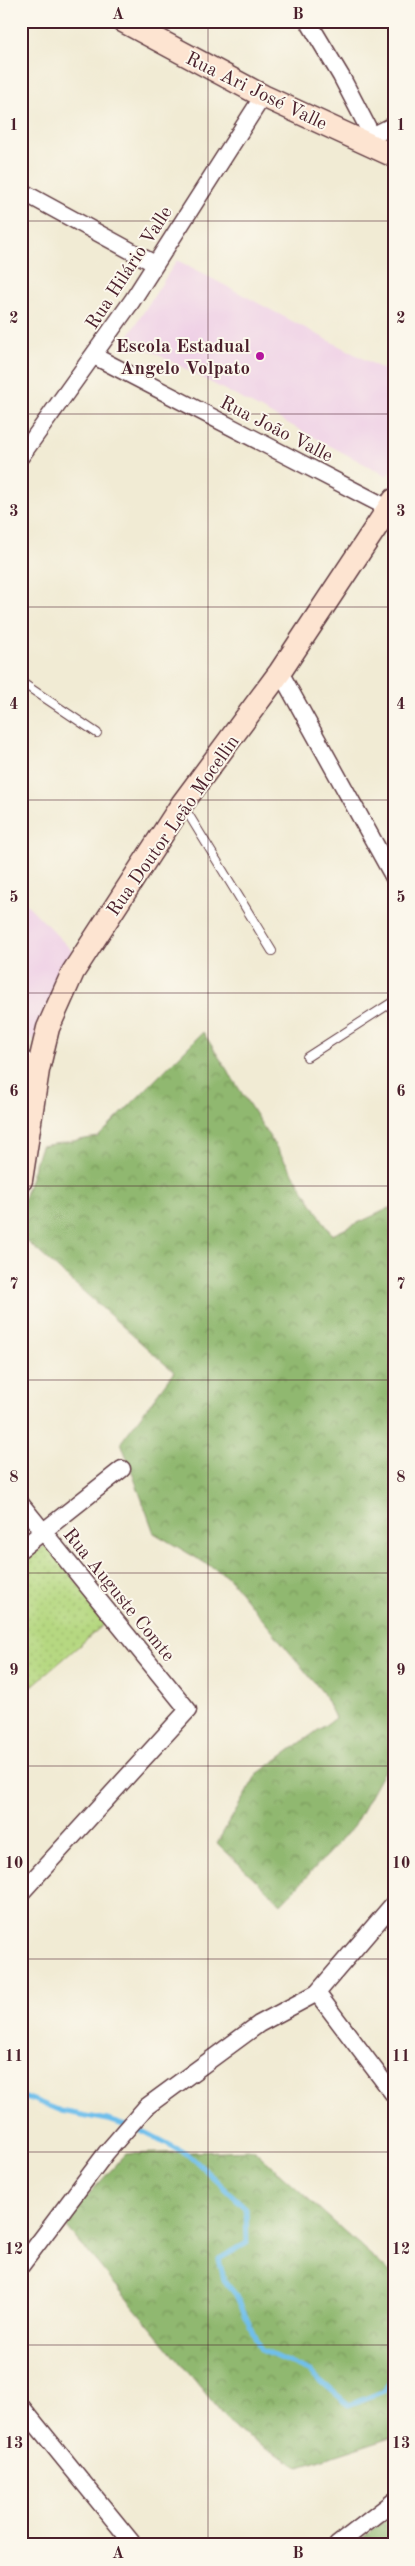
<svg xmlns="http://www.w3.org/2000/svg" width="415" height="2566" viewBox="0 0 415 2566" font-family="'Old Standard TT',serif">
<defs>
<pattern id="forest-crowns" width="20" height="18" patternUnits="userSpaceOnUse" patternTransform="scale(1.25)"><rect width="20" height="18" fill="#90b86f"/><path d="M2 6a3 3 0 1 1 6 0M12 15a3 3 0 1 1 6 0" fill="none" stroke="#78955b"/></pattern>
<pattern id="park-dots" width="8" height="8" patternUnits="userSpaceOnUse" patternTransform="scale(1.25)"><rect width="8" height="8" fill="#b6d881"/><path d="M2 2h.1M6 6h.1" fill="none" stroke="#9eb970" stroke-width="1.8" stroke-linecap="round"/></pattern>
</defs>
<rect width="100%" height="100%" fill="#fbf7ec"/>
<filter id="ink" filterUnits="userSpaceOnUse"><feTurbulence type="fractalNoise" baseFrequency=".02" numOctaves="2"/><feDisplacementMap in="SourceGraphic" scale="10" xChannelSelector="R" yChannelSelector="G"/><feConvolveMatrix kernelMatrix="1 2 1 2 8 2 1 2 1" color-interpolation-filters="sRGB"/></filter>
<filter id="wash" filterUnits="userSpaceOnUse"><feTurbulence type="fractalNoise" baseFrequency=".0096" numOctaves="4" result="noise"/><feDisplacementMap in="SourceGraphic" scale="20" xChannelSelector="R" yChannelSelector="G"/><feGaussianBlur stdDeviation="1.12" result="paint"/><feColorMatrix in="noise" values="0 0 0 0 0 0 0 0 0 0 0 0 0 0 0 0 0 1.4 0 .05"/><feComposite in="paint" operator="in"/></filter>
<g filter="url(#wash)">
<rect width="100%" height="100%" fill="#f1ebd4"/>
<g fill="#efd0e6">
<path d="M177,260L394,375V466L387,476L127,338Z"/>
<path d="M21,898L76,955L34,1041L21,1026Z"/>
</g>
<g fill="url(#forest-crowns)" stroke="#6d6c4d">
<path d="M203,1032L332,1235L394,1206V1768L385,1769L353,1827L281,1904L217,1843L257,1774L335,1718L323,1693L227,1576L154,1533L121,1442L174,1372L21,1236V1208L41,1146L98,1137Z"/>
<path d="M254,2150L394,2276V2436L299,2467L236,2430L63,2222L126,2154Z"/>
<path d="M394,2514V2545H352Z"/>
</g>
<path fill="url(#park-dots)" stroke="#807c56" d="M46,1545L108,1621L32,1686L21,1674V1564Z"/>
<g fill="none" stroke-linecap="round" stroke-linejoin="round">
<path stroke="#70bfeb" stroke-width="5" d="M21,2095L61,2111L108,2120L147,2133L189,2155L246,2208L247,2243L219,2259L224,2280L236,2295L261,2350L310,2372L349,2405L384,2391L394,2375"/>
</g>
</g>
<g filter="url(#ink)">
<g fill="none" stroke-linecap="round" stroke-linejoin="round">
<defs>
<g id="lane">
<path d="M21,682L97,733"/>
<path d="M184,807L272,951"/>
<path d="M21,1050L35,1067"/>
<path d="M307,1057L394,1001"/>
</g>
<g id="street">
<path d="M308,21L341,76L379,149"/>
<path d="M372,136L394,125"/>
<path d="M21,191L155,264"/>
<path d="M94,356L388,508"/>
<path d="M21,456L132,301L263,96"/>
<path d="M280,672L394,878"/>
<path d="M21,1504L188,1710L21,1893"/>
<path d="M21,1549L122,1469"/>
<path d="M317,1993L394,2095"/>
<path d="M21,2266L106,2153L146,2107L259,2024L317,1993L394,1903"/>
<path d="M21,2406L134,2545"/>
<path d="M337,2545L394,2501"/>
</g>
<g id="secondary">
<path d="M123,21L263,96L394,156"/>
<path d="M21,1180L38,1070L48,1028L73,972L182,804L280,672L394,500"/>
</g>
</defs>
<use href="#lane" stroke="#633e44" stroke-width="10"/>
<use href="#street" stroke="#633e44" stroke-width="19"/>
<use href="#secondary" stroke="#633e44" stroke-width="25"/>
<use href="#lane" stroke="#fff" stroke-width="8"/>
<use href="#street" stroke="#fff" stroke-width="16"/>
<use href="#secondary" stroke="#fde4d1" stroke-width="22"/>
</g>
</g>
<path fill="none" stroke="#4a1f2b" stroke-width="1" stroke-opacity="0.55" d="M208,21V2545M21,221H394M21,414H394M21,607H394M21,800H394M21,993H394M21,1186H394M21,1380H394M21,1573H394M21,1766H394M21,1959H394M21,2152H394M21,2345H394"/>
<circle fill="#b5179e" stroke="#fbf7ec" stroke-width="2" cx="260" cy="356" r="5"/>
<g text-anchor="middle" stroke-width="4" stroke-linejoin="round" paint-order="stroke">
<g font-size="19" fill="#4a1f2b" stroke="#fbf7ec">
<text transform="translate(257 90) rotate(26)" y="7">Rua Ari José Valle</text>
<text transform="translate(128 267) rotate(-57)" y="7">Rua Hilário Valle</text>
<text transform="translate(277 428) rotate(27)" y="7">Rua João Valle</text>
<text transform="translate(172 825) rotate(-55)" y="7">Rua Doutor Leão Mocellin</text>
<text transform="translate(120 1594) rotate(51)" y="7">Rua Auguste Comte</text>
</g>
<g font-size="19" font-weight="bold" fill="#4a1f2b" stroke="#fbf7ec" text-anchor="end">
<text x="250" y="352">Escola Estadual<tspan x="250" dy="22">Angelo Volpato</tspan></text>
</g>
</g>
<rect width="415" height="2566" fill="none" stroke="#fbf7ec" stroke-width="55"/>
<rect x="28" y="28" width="360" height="2510" fill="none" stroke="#4a1f2b" stroke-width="2"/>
<g font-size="16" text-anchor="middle" font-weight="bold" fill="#4a1f2b">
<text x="118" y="19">A</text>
<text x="298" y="19">B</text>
<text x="14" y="130">1</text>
<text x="401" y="130">1</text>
<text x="14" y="323">2</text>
<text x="401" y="323">2</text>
<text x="14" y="516">3</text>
<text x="401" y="516">3</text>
<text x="14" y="709">4</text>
<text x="401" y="709">4</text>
<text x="14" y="902">5</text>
<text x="401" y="902">5</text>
<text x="14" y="1096">6</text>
<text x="401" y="1096">6</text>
<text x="14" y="1289">7</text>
<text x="401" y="1289">7</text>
<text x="14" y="1482">8</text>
<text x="401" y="1482">8</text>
<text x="14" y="1675">9</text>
<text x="401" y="1675">9</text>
<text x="14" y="1868">10</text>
<text x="401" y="1868">10</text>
<text x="14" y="2061">11</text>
<text x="401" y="2061">11</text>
<text x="14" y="2254">12</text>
<text x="401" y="2254">12</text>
<text x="14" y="2448">13</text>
<text x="401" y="2448">13</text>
<text x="118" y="2558">A</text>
<text x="298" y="2558">B</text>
</g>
</svg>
